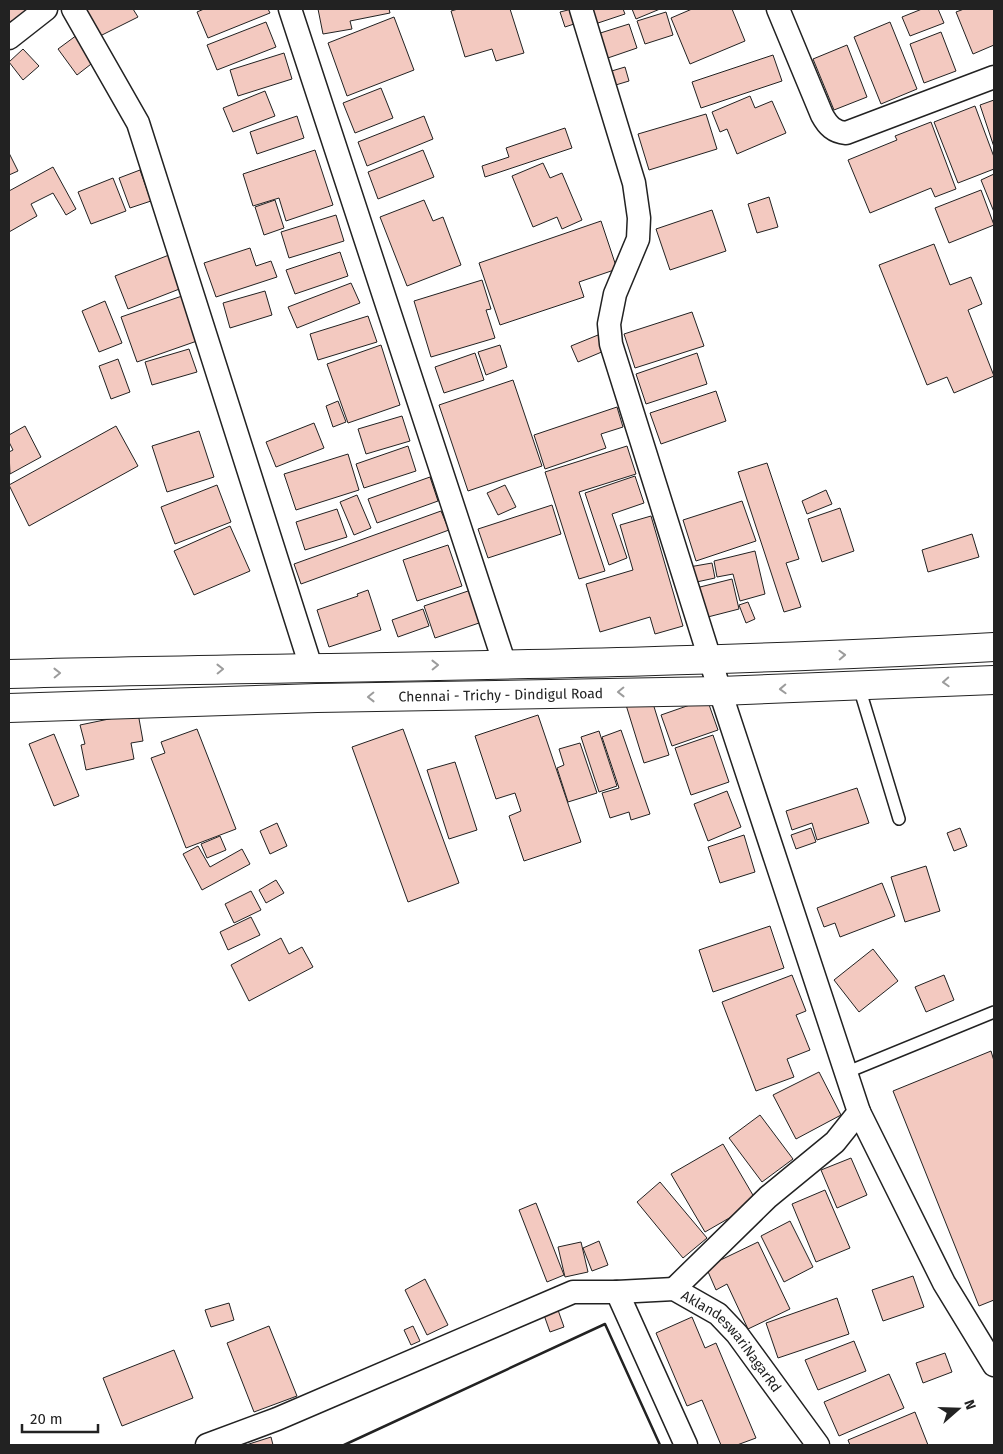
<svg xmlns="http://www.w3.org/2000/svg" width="1003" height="1454" viewBox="0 0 1003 1454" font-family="'Fira Sans',sans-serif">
<rect width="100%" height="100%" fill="#fff"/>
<g fill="#f3c9c0" stroke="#222">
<path d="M9,9H30L31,13L9,22Z"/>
<path d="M79,9H133L138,17L94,39Z"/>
<path d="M204,9H268L270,13L208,38L197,12Z"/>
<path d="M318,9H389L390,13L350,21L352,29L323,34Z"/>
<path d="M458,9H510L524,53L496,61L492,49L465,57L451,11Z"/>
<path d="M572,9L577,23L565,27L560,12Z"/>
<path d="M590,9H623L625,14L595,24Z"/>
<path d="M632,9H660L636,19Z"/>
<path d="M692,9H732L745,41L690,64L671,18Z"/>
<path d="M922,9H938L944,23L910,36L902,17Z"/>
<path d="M964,9H994V45L973,54L956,12Z"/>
<path d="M666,12L673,35L645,44L637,21Z"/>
<path d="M394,17L414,70L347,96L328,43Z"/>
<path d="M266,22L276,47L217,70L207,45Z"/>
<path d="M890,22L917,89L881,104L854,37Z"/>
<path d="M629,24L637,48L602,60L594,35Z"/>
<path d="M941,32L956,71L924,83L910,44Z"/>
<path d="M77,35L95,61L77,75L58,49Z"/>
<path d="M847,45L867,97L834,110L813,59Z"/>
<path d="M23,49L39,66L23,80L9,62Z"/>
<path d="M284,53L292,79L238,96L230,70Z"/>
<path d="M773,55L782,81L701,108L692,82Z"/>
<path d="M625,67L629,81L609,87L605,73Z"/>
<path d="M381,88L393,118L355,133L343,103Z"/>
<path d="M265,91L275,116L233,132L223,108Z"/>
<path d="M750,96L755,108L772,101L786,133L737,154L727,129L720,132L712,112Z"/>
<path d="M994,100V147L980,105Z"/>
<path d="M975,106L994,157V169L958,183L934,122Z"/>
<path d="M706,114L717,149L649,170L638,134Z"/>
<path d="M297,116L304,138L257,154L250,132Z"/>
<path d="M424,116L433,139L367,166L358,142Z"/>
<path d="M931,122L956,189L935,197L931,188L870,213L848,160L897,140L895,136Z"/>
<path d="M565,128L572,148L485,177L482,166L509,157L506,148Z"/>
<path d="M315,150L333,205L286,221L279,198L253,206L243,174Z"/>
<path d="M423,150L434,177L378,199L368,172Z"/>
<path d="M9,153L18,171L9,175Z"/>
<path d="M543,163L550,178L562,173L582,220L562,229L557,217L533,227L512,176Z"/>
<path d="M53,167L76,209L66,215L53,193L31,204L37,216L9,232V191Z"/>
<path d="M140,170L151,201L130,208L119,178Z"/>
<path d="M994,174V212L981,180Z"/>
<path d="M113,178L126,211L91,224L78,192Z"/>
<path d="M981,190L994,225L949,243L935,208Z"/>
<path d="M769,197L778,227L757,233L748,204Z"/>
<path d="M275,200L284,228L264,235L255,207Z"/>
<path d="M424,200L433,221L443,217L461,265L407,286L380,217Z"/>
<path d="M712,210L726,251L670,270L656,229Z"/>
<path d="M336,215L344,241L289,258L281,232Z"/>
<path d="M601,221L617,269L579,282L584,297L500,325L479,263Z"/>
<path d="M934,244L950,285L971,277L982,304L968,310L994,376L954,393L947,377L927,385L879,265Z"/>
<path d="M250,248L256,266L271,261L277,277L216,297L204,263Z"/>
<path d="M340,252L348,276L295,294L286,270Z"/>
<path d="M169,255L182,288L128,309L115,276Z"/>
<path d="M482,280L491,309L486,310L495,338L431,357L414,301Z"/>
<path d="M351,283L360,303L297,328L288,307Z"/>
<path d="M265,291L272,315L230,328L223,303Z"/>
<path d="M182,296L197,341L137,362L121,317Z"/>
<path d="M105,301L122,343L99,352L82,311Z"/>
<path d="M692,312L704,346L635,368L624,334Z"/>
<path d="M368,316L377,342L318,360L310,334Z"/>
<path d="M598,335L604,351L578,362L571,346Z"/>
<path d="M381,345L400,405L348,423L327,364Z"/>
<path d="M500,345L507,367L486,375L478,352Z"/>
<path d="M189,349L197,372L152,385L145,362Z"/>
<path d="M475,353L484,380L444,393L435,367Z"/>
<path d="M697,353L707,384L646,404L636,374Z"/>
<path d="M118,359L130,392L111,399L99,366Z"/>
<path d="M513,380L542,466L468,491L439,405Z"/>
<path d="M716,391L726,421L661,444L650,413Z"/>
<path d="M338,401L346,422L333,427L326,406Z"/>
<path d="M617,407L623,427L601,434L606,448L545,469L534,435Z"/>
<path d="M402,416L410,441L366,454L358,429Z"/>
<path d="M314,423L324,448L276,467L266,442Z"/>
<path d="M25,426L41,457L10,474L9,452L13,450L9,442V435Z"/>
<path d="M116,426L138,466L29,526L9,485Z"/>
<path d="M199,431L214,477L167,492L152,446Z"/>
<path d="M408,446L416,471L364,488L356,464Z"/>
<path d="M627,446L636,474L579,492L605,571L579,579L545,472Z"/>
<path d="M348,454L359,490L296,510L284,474Z"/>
<path d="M767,463L799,559L786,563L801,607L784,612L738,472Z"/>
<path d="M635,476L644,503L612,514L627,558L609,565L585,493Z"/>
<path d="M430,477L438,501L377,523L368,499Z"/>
<path d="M217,485L231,522L175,544L161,507Z"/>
<path d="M505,485L516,507L498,515L487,493Z"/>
<path d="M826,490L832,504L807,514L802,501Z"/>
<path d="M357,495L371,528L354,535L340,502Z"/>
<path d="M742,501L756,541L696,561L683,520Z"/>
<path d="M552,505L561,534L488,558L478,529Z"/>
<path d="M840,508L854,551L822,562L808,519Z"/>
<path d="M337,509L347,537L305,550L296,522Z"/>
<path d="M441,511L449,530L301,584L294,564Z"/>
<path d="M651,516L683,626L655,634L650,617L600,632L586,584L633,570L620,525Z"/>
<path d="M230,526L250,571L194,595L174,551Z"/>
<path d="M972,534L979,557L928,572L922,550Z"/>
<path d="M448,545L462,586L417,601L403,560Z"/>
<path d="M755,551L765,594L740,601L733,574L717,577L714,561Z"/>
<path d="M712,563L715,578L692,583L689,567Z"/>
<path d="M732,579L739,609L700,619L692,589Z"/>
<path d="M368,590L381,630L329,647L317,610L358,596L357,594Z"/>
<path d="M471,590L482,622L435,638L424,606Z"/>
<path d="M748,602L755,619L746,623L739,605Z"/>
<path d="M423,609L429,626L398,637L392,620Z"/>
<path d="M651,697L669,755L644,763L626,705Z"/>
<path d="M707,699L718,730L672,746L661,715Z"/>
<path d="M138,713L143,741L131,743L134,759L86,770L81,745L85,744L80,725Z"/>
<path d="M538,715L581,842L524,861L509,816L521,811L515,793L496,799L475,736Z"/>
<path d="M197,729L236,829L186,848L151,758L165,753L161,742Z"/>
<path d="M403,729L459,883L408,902L352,747Z"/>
<path d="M621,730L650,814L631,820L629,812L610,818L602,793L619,788L602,737Z"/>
<path d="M599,731L617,786L599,792L581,737Z"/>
<path d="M54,734L79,796L54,806L29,744Z"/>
<path d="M713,735L729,782L691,795L675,748Z"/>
<path d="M580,743L597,793L568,802L557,768L564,765L559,749Z"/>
<path d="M455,762L477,830L449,839L427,770Z"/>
<path d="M857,788L869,823L817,840L812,823L792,830L786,811Z"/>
<path d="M727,791L741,827L708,841L694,804Z"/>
<path d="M277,823L287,846L270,854L260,831Z"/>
<path d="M811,828L816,842L796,849L791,835Z"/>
<path d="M960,828L967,846L954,851L947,833Z"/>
<path d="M744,835L755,872L720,883L708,847Z"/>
<path d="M220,836L226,850L207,858L201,844Z"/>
<path d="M198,846L210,867L242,849L250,864L202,890L183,854Z"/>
<path d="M926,866L940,911L905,922L891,877Z"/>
<path d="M276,880L284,893L266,903L259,890Z"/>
<path d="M882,883L895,916L840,937L835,923L824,927L817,908Z"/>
<path d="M251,891L261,910L234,923L225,904Z"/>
<path d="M251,917L260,935L228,950L220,932Z"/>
<path d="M770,926L784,968L713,992L699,950Z"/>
<path d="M281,938L289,954L302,947L313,967L249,1001L231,965Z"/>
<path d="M873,949L898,981L859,1012L834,980Z"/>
<path d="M792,975L806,1011L796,1015L810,1050L787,1059L794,1077L756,1091L722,1002Z"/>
<path d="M944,975L954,1000L926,1012L915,987Z"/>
<path d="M991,1051L994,1061V1300L979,1306L893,1091Z"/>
<path d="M819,1072L841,1115L796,1139L773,1095Z"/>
<path d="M760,1115L793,1159L762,1182L729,1138Z"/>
<path d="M723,1144L757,1202L705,1232L671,1174Z"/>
<path d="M851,1158L867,1195L837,1208L821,1170Z"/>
<path d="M660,1182L707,1238L683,1258L637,1202Z"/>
<path d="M825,1190L850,1248L816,1262L792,1204Z"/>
<path d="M536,1203L564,1275L547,1282L519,1210Z"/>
<path d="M790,1221L813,1267L784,1282L761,1236Z"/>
<path d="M599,1241L608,1265L592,1271L583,1248Z"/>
<path d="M581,1242L588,1272L565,1277L558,1247Z"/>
<path d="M758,1242L790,1309L748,1329L727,1284L716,1290L706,1267Z"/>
<path d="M913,1276L924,1307L883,1321L872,1290Z"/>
<path d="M425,1279L448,1325L427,1335L405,1290Z"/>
<path d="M837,1298L849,1334L778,1358L766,1323Z"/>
<path d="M229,1303L234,1320L211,1327L205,1310Z"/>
<path d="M558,1310L564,1327L550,1332L544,1315Z"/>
<path d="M692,1317L705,1348L716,1343L756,1438L737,1445H721L702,1400L687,1406L656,1333Z"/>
<path d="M269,1326L297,1396L254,1412L227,1343Z"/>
<path d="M413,1326L420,1341L411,1345L404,1330Z"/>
<path d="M854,1341L866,1371L818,1390L805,1360Z"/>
<path d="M174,1350L193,1398L122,1426L103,1378Z"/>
<path d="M945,1353L952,1372L923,1383L916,1363Z"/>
<path d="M889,1374L904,1408L839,1436L824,1402Z"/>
<path d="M915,1412L928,1445H850L848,1440Z"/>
<path d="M271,1437L273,1445H246Z"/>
</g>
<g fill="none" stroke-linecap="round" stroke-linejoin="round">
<defs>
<g id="service">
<path d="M859,687L899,819"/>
<path d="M845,1073L994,1012"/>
</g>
<g id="minor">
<path d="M73,9L138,123L311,667"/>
<path d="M290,9L505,665"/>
<path d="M581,9L634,183L639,218L638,239L615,294L609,324L611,344L720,691L859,1112L835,1142L768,1197L674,1289"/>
<path d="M778,9L822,115C828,126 834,132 846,133L994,77"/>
<path d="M9,38L46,9"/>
<path d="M859,1112L944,1283L994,1365"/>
<path id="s1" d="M617,1292L674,1289L718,1314L737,1334L818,1445"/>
<path d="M207,1445L277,1419L573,1292H617L686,1445"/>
</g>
<g id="trunk">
<path d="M9,674C337,666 666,666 994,647"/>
<path id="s2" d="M9,708L317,698L720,691L994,680"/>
</g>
</defs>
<use href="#service" stroke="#222" stroke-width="14"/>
<use href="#minor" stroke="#222" stroke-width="25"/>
<use href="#trunk" stroke="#222" stroke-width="30"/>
<use href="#service" stroke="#fff" stroke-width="11"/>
<use href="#minor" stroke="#fff" stroke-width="22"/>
<use href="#trunk" stroke="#fff" stroke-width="28"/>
<path stroke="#222" stroke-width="2.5" d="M344,1445L605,1324L660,1445"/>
</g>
<defs><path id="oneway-chevron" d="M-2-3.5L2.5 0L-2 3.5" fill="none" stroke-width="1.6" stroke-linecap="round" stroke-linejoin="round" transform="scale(1.25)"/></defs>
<g stroke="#9c9c9c">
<use href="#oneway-chevron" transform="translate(842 655) rotate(-2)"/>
<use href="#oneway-chevron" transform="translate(435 665) rotate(-1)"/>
<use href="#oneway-chevron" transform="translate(220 669) rotate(-1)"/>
<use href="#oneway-chevron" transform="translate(57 673) rotate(-1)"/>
<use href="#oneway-chevron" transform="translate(946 682) rotate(177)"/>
<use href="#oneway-chevron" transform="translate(783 689) rotate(178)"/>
<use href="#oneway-chevron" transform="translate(621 692) rotate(179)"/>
<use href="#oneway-chevron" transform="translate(371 697) rotate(179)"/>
</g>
<g text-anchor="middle" stroke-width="4" stroke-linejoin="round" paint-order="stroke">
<g font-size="14" fill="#222" stroke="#fff">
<text dy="5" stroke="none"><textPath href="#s2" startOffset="492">Chennai - Trichy - Dindigul Road</textPath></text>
<text dy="5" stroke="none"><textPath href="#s1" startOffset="136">AklandeswariNagarRd</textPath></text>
</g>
</g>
<rect width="1003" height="1454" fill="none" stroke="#222222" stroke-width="20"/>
<g transform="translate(958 1409) rotate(70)" stroke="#ffffff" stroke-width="4" paint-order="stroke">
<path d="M0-4L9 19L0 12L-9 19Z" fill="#222222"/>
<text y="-8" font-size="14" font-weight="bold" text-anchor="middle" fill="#222222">N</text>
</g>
<path d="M22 1424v8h76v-8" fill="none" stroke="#222222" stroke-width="2.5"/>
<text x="30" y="1424" font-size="15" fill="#222222" stroke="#ffffff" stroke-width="4" paint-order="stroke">20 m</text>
</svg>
